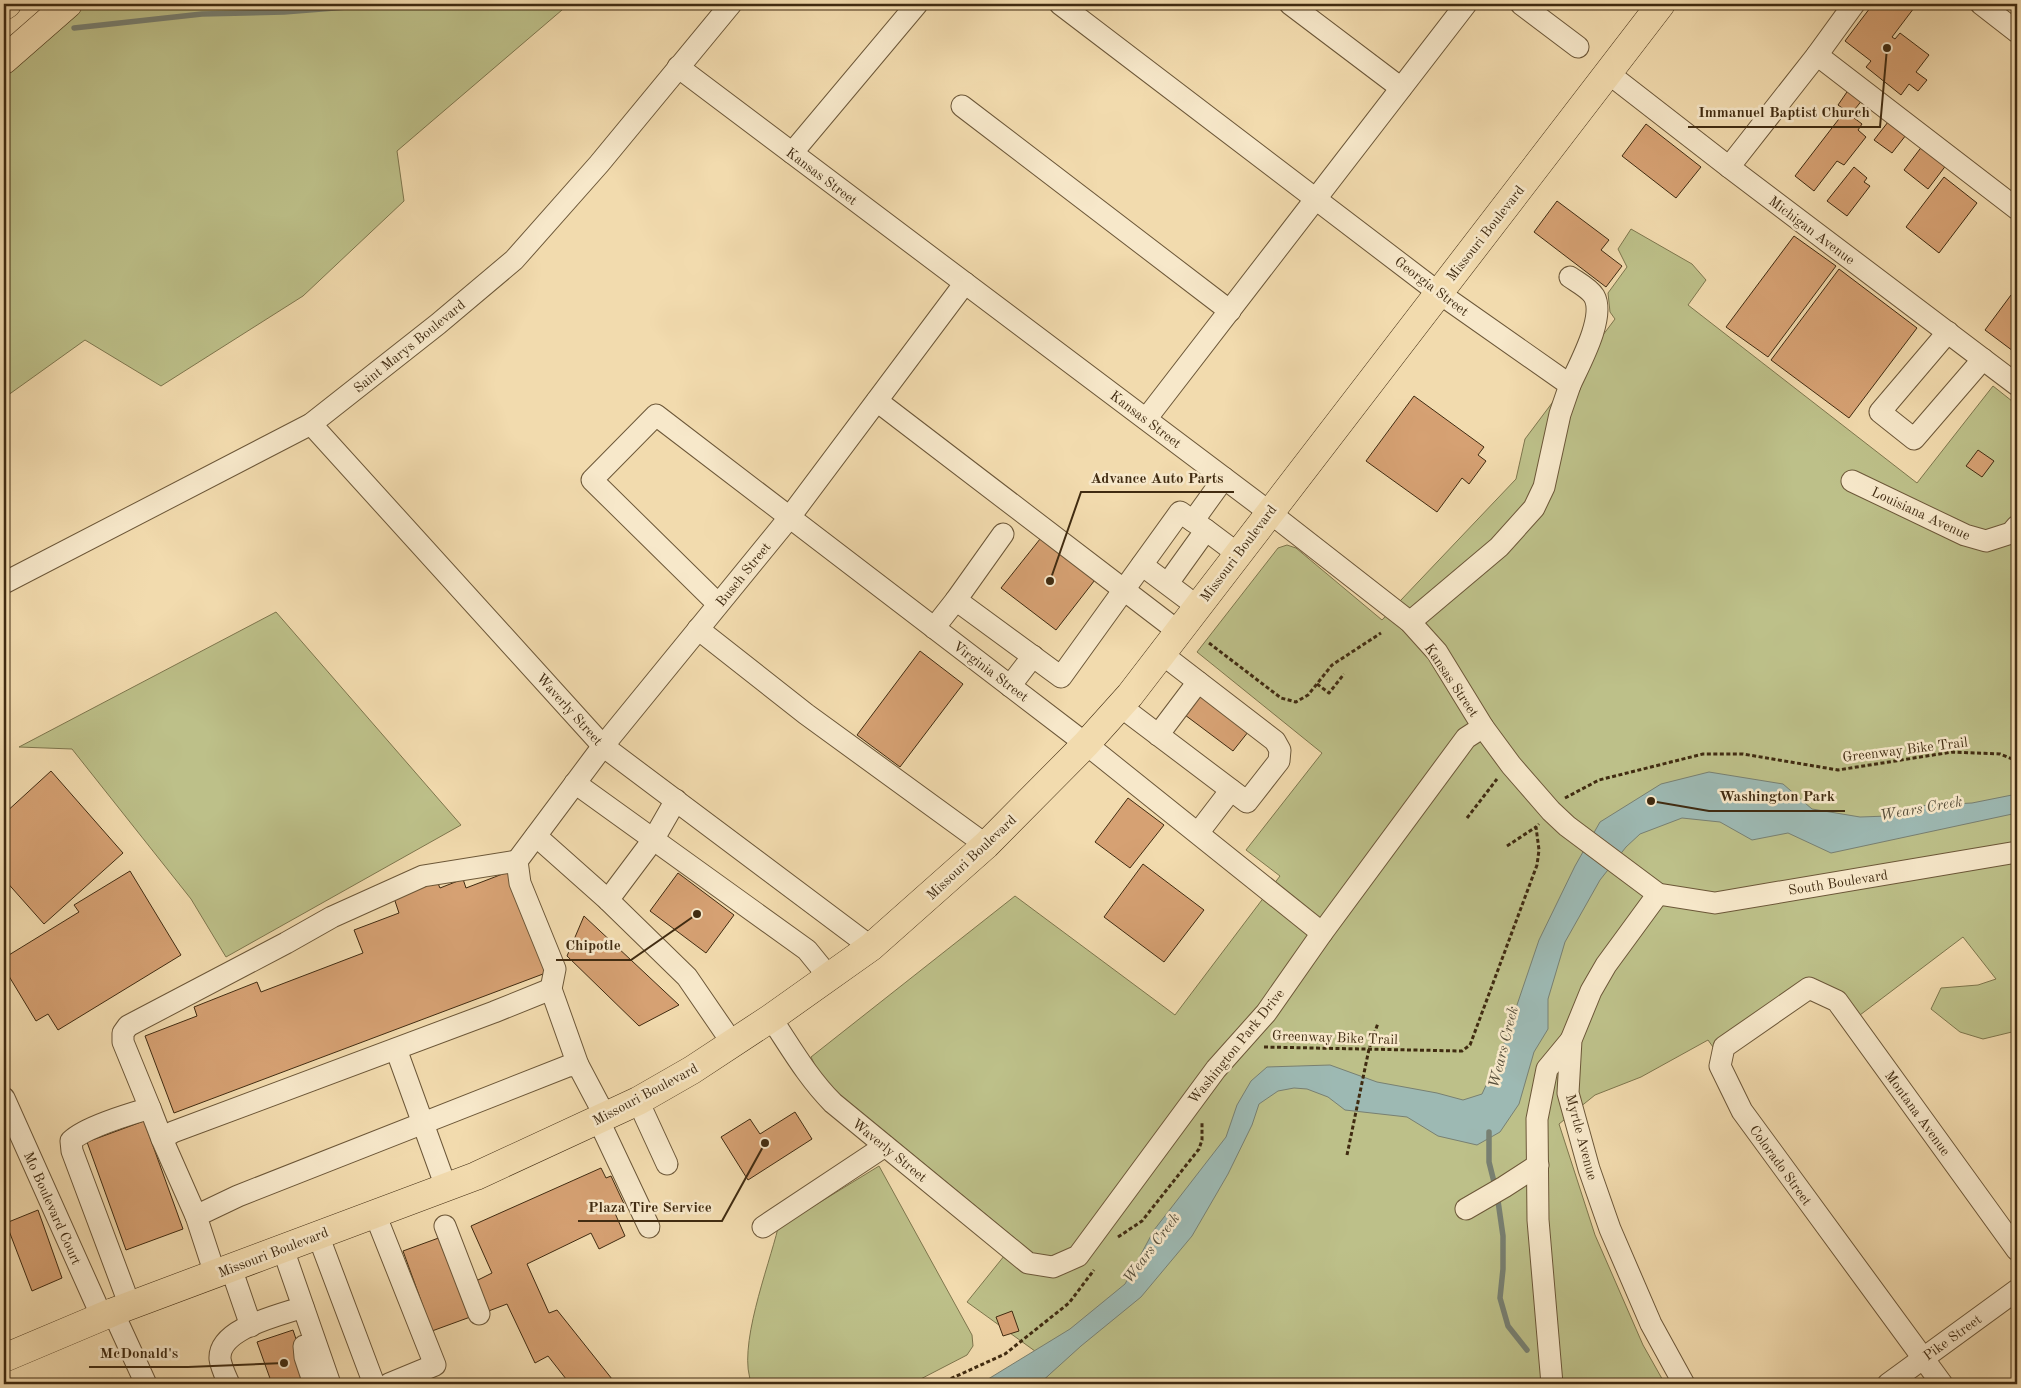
<svg xmlns="http://www.w3.org/2000/svg" width="2021" height="1388" viewBox="0 0 2021 1388" font-family="'Old Standard TT',serif">
<rect width="100%" height="100%" fill="#f2dbae"/>
<filter id="stains"><feTurbulence type="fractalNoise" baseFrequency=".004" numOctaves="4"/><feColorMatrix values="0 0 0 0 .2 0 0 0 0 .09 0 0 0 0 .02 0 0 0 .5 -.17"/></filter>
<radialGradient id="worn" r=".72"><stop offset=".6" stop-color="#630" stop-opacity="0"/><stop offset="1" stop-color="#630" stop-opacity=".3"/></radialGradient>
<g fill="#bdc089" stroke="#7e764d">
<path d="M82,4H569L397,151L404,201L303,296L161,386L85,340L4,398V78Z"/>
<path d="M1631,229L1692,264L1706,280L1688,305L1917,483L1993,386L2017,405V1033L2016,1031L1983,1039L1960,1032L1931,1009L1941,988L1978,985L1996,979L1963,937L1860,1015L1823,987L1713,1047L1708,1040L1641,1077L1595,1095L1559,1124L1595,1235L1643,1345L1665,1384H1039L1057,1367L967,1302L1017,1240L822,1080L811,1057L1015,896L1175,1015L1280,876L1246,850L1322,753L1197,652L1278,548L1287,545L1296,548L1382,620L1516,479L1525,439L1615,319L1610,312L1608,293L1627,267L1618,249Z"/>
<path d="M276,612L461,825L226,957L191,899L72,749L19,747Z"/>
<path d="M879,1166L972,1335L973,1346L967,1355L911,1384H752C736,1350 769,1266 778,1228Z"/>
</g>
<path fill="#9db9b3" stroke="#788072" d="M1709,772L1783,784L1812,809L1860,817L1888,816L1914,806L1972,803L2017,794V813L1831,853L1788,833L1752,840L1720,822L1682,818L1640,834L1626,847L1600,880L1565,942L1548,999V1029L1534,1052L1519,1104L1500,1132L1477,1145L1438,1136L1407,1117L1345,1110L1328,1097L1307,1089L1294,1088L1278,1091L1259,1104L1252,1125L1228,1174L1192,1236L1141,1297L1081,1346L1039,1384H980L1070,1329L1125,1284L1154,1230L1226,1137L1237,1105L1251,1081L1267,1067L1330,1065L1377,1082L1437,1093L1463,1100L1482,1094L1500,1055L1539,940L1575,866L1600,822L1661,784Z"/>
<g fill="none" stroke-linecap="round" stroke-linejoin="round">
<g stroke="#788072" stroke-width="5.5">
<path d="M74,28L202,14L284,12L347,7L351,4"/>
<path d="M1489,1132V1162L1494,1182"/>
<path d="M1498,1201L1503,1236V1269L1500,1298L1508,1326L1527,1350"/>
</g>
</g>
<g fill="#d6a173" stroke="#402b11">
<path d="M1873,4H1917L1892,37L1895,39L1900,33L1929,55L1916,72L1927,80L1918,91L1909,84L1901,95L1866,67L1871,61L1845,41Z"/>
<path d="M1849,89L1863,99L1851,114L1838,105Z"/>
<path d="M1845,111L1862,124L1858,130L1866,137L1844,165L1837,161L1814,191L1795,176Z"/>
<path d="M1888,122L1906,135L1892,153L1874,140Z"/>
<path d="M1646,124L1701,167L1676,198L1622,156Z"/>
<path d="M1923,145L1947,164L1928,189L1904,170Z"/>
<path d="M1854,167L1867,178L1864,182L1870,186L1847,216L1827,201Z"/>
<path d="M1944,177L1977,203L1939,253L1906,227Z"/>
<path d="M1557,201L1609,240L1601,250L1622,266L1606,287L1534,232Z"/>
<path d="M1794,236L1836,266L1768,357L1726,327Z"/>
<path d="M1839,269L1917,328L1849,418L1771,360Z"/>
<path d="M2011,295L2017,299V354L1985,330Z"/>
<path d="M1414,396L1484,447L1478,455L1486,461L1469,484L1462,478L1437,512L1366,461Z"/>
<path d="M1978,450L1994,461L1982,477L1966,466Z"/>
<path d="M1044,534L1098,576L1056,630L1001,588Z"/>
<path d="M920,651L963,684L900,767L857,735Z"/>
<path d="M1204,690L1252,727L1233,751L1185,715Z"/>
<path d="M51,771L123,853L44,924L4,879V814Z"/>
<path d="M1128,798L1164,825L1130,868L1095,842Z"/>
<path d="M1143,864L1204,910L1164,962L1104,917Z"/>
<path d="M513,870L551,971L174,1113L145,1036L197,1016L194,1007L257,982L261,992L363,953L354,930L399,913L393,895L436,879L440,888L463,879L466,888Z"/>
<path d="M130,871L181,955L58,1030L48,1014L36,1021L4,968V958L79,912L74,905Z"/>
<path d="M678,873L734,915L706,953L650,911Z"/>
<path d="M584,916L679,1005L639,1026L567,956Z"/>
<path d="M795,1112L812,1139L748,1180L721,1137L750,1119L760,1134Z"/>
<path d="M144,1121L183,1229L126,1250L87,1142Z"/>
<path d="M601,1168L606,1178L611,1176L625,1206L614,1211L625,1236L599,1249L591,1233L527,1264L549,1313L557,1310L616,1384H570L548,1356L535,1363L507,1304L486,1312L472,1283L492,1273L471,1226Z"/>
<path d="M38,1210L62,1278L32,1291L6,1223Z"/>
<path d="M444,1236L473,1316L432,1331L403,1251Z"/>
<path d="M1012,1311L1019,1331L1003,1336L996,1317Z"/>
<path d="M293,1330L311,1384H272L257,1342Z"/>
</g>
<g fill="none" stroke-linecap="round" stroke-linejoin="round">
<defs>
<g id="minor">
<path d="M1060,4L1439,293L1570,385L1560,414L1544,487L1534,508L1499,547L1410,622"/>
<path d="M1290,4L1401,88"/>
<path d="M1521,4L1578,47"/>
<path d="M1981,4L2017,32"/>
<path d="M1817,55L2017,209"/>
<path d="M678,67L1269,512L1410,622L1437,652L1483,727L1511,765L1551,811L1567,826L1658,894L1715,903L2017,852"/>
<path d="M1608,73L1729,167L2017,385"/>
<path d="M962,106L1230,311"/>
<path d="M792,153L917,4"/>
<path d="M1729,167L1817,55L1854,4"/>
<path d="M1948,332L1880,412L1914,439L1983,359"/>
<path d="M1570,385C1579,365 1606,317 1594,296C1589,288 1577,282 1570,277"/>
<path d="M877,401L1179,632"/>
<path d="M1146,419L1466,4"/>
<path d="M311,424L603,746L871,947"/>
<path d="M1852,481L1965,535L1986,541L2011,533L2017,526"/>
<path d="M1206,530L1238,554"/>
<path d="M1003,534L956,600L1061,677L1180,512L1193,521"/>
<path d="M1142,565L1198,607"/>
<path d="M4,583L311,424L438,324L514,260L599,164L731,4"/>
<path d="M1168,583L1206,530L1193,521L1224,478"/>
<path d="M718,604L592,480L656,415L1086,744L1322,933"/>
<path d="M934,628L956,600"/>
<path d="M698,629L806,714L986,845"/>
<path d="M1010,686L1033,656"/>
<path d="M1120,706L1247,802L1279,761L1280,750L1275,741L1162,654"/>
<path d="M1158,735L1198,682"/>
<path d="M575,783L807,950L829,977"/>
<path d="M1198,833L1231,790"/>
<path d="M536,836L608,900L687,977L733,1044"/>
<path d="M517,861L603,746L789,518L965,283"/>
<path d="M517,861L520,883L555,969L551,989L578,1065"/>
<path d="M1658,894L1606,965L1591,991L1571,1040L1568,1093L1589,1169L1610,1229L1651,1324L1684,1384"/>
<path d="M608,900L653,840L676,800"/>
<path d="M771,1018C791,1048 808,1078 833,1103L1028,1263L1053,1267L1078,1256L1216,1069L1266,1013L1322,933L1466,738L1483,727"/>
<path d="M396,1049L446,1187"/>
<path d="M4,1098L102,1317"/>
<path d="M638,1101L667,1164"/>
<path d="M150,1108L123,1042V1033L128,1026L286,943L332,917L423,876L517,861"/>
<path d="M598,1119L649,1227"/>
<path d="M1466,1209L1504,1187L1538,1165"/>
<path d="M375,1214L435,1365L389,1384"/>
<path d="M196,1216L162,1139L173,1132L494,1012L551,989"/>
<path d="M445,1226L479,1314"/>
<path d="M763,1227L885,1146"/>
<path d="M318,1235L374,1384"/>
<path d="M283,1249L330,1384"/>
<path d="M231,1268L251,1326"/>
<path d="M215,1274L196,1216L238,1196L568,1066L578,1065L605,1116"/>
<path d="M130,1306L72,1151L71,1141C85,1127 130,1114 150,1108L162,1139"/>
<path d="M113,1312L146,1384"/>
<path d="M304,1346L305,1357L314,1384"/>
<path d="M229,1384C226,1377 221,1367 220,1359C218,1328 281,1315 303,1307"/>
<path d="M1552,1384L1538,1220L1537,1119L1547,1069L1571,1040"/>
<path d="M1888,1384L2017,1290"/>
<path d="M1942,1384L1742,1111L1720,1066L1724,1047L1809,988L1837,1001L2017,1250"/>
</g>
<path id="major" d="M4,1358L113,1312L476,1176L638,1101L692,1070L771,1018L871,947L986,845L1086,744L1130,695L1661,4"/>
<g id="highway">
<path d="M4,6L7,4"/>
<path d="M4,60L68,4"/>
</g>
</defs>
<use href="#minor" stroke="#6c5738" stroke-width="23"/>
<use href="#major" stroke="#402b11" stroke-width="29"/>
<use href="#highway" stroke="#402b11" stroke-width="29"/>
<g stroke="#402b11" stroke-width="3" stroke-dasharray="4 2.5" stroke-linecap="butt">
<path d="M1209,643L1281,698L1296,702L1308,695L1332,665L1381,633"/>
<path d="M1317,684L1329,693L1344,674"/>
<path d="M1565,798L1599,780L1703,754H1743L1838,770L1952,752L2000,754L2017,761"/>
<path d="M1467,818L1497,779"/>
<path d="M1507,846L1536,827"/>
<path d="M1264,1047L1462,1051L1470,1045L1537,865L1539,850L1536,827L1539,824"/>
<path d="M1347,1155L1369,1049L1378,1023"/>
<path d="M1118,1237L1142,1221L1199,1149L1202,1140V1122"/>
<path d="M939,1384L1005,1354L1069,1303L1094,1270"/>
</g>
<use href="#minor" stroke="#f7e8ca" stroke-width="21"/>
<use href="#major" stroke="#f2dbae" stroke-width="28"/>
<use href="#highway" stroke="#f2dbae" stroke-width="28"/>
</g>
<g text-anchor="middle" stroke-width="5" stroke-linejoin="round" paint-order="stroke">
<g font-size="14" fill="#402b11" stroke="#f7e8ca">
<text transform="translate(822 176) rotate(37)" y="5">Kansas Street</text>
<text transform="translate(1812 230) rotate(37)" y="5">Michigan Avenue</text>
<text transform="translate(1485 233) rotate(-52)" y="5">Missouri Boulevard</text>
<text transform="translate(1432 286) rotate(37)" y="5">Georgia Street</text>
<text transform="translate(409 346) rotate(-39)" y="5">Saint Marys Boulevard</text>
<text transform="translate(1146 419) rotate(37)" y="5">Kansas Street</text>
<text transform="translate(1921 513) rotate(25)" y="5">Louisiana Avenue</text>
<text transform="translate(1238 553) rotate(-53)" y="5">Missouri Boulevard</text>
<text transform="translate(743 574) rotate(-51)" y="5">Busch Street</text>
<text transform="translate(991 671) rotate(37)" y="5">Virginia Street</text>
<text transform="translate(1452 680) rotate(56)" y="5">Kansas Street</text>
<text transform="translate(570 709) rotate(48)" y="5">Waverly Street</text>
<text transform="translate(1905 749) rotate(-7)" y="5">Greenway Bike Trail</text>
<text transform="translate(971 857) rotate(-43)" y="5">Missouri Boulevard</text>
<text transform="translate(1838 882) rotate(-9)" y="5">South Boulevard</text>
<text transform="translate(1335 1037) rotate(2)" y="5">Greenway Bike Trail</text>
<text transform="translate(1236 1046) rotate(-51)" y="5">Washington Park Drive</text>
<text transform="translate(645 1094) rotate(-28)" y="5">Missouri Boulevard</text>
<text transform="translate(1918 1113) rotate(54)" y="5">Montana Avenue</text>
<text transform="translate(1582 1137) rotate(75)" y="5">Myrtle Avenue</text>
<text transform="translate(890 1150) rotate(39)" y="5">Waverly Street</text>
<text transform="translate(1781 1165) rotate(54)" y="5">Colorado Street</text>
<text transform="translate(53 1208) rotate(66)" y="5">Mo Boulevard Court</text>
<text transform="translate(273 1252) rotate(-21)" y="5">Missouri Boulevard</text>
<text transform="translate(1952 1337) rotate(-36)" y="5">Pike Street</text>
</g>
<g font-size="15" font-style="italic" fill="#574e3a" stroke="#f7e8ca">
<text transform="translate(1921 808) rotate(-10)" y="5">Wears Creek</text>
<text transform="translate(1503 1047) rotate(-76)" y="5">Wears Creek</text>
<text transform="translate(1151 1248) rotate(-53)" y="5">Wears Creek</text>
</g>
</g>
<path fill="none" stroke="#402b11" stroke-width="2" d="M1887 48L1880 127H1688M1050 581L1081 492H1234M1651 801L1709 811H1845M697 914L631 960H556M765 1143L722 1221H578M284 1363L188 1367H89"/>
<g fill="#402b11" stroke="#f7e8ca" stroke-width="2">
<circle cx="1887" cy="48" r="5"/>
<circle cx="1050" cy="581" r="5"/>
<circle cx="1651" cy="801" r="5"/>
<circle cx="697" cy="914" r="5"/>
<circle cx="765" cy="1143" r="5"/>
<circle cx="284" cy="1363" r="5"/>
</g>
<g font-size="15" text-anchor="middle" font-weight="bold" fill="#402b11" stroke="#f7e8ca" stroke-width="5" stroke-linejoin="round" paint-order="stroke">
<text x="1784" y="117">Immanuel Baptist Church</text>
<text x="1157" y="483">Advance Auto Parts</text>
<text x="1777" y="801">Washington Park</text>
<text x="593" y="950">Chipotle</text>
<text x="650" y="1212">Plaza Tire Service</text>
<text x="139" y="1358">McDonald's</text>
</g>
<rect width="2021" height="1388" fill="none" stroke="#f2dbae" stroke-width="20"/>
<rect x="5" y="5" width="2011" height="1378" fill="none" stroke="#402b11" stroke-width="2.5"/>
<rect x="10" y="10" width="2001" height="1368" fill="none" stroke="#402b11"/>
<rect width="100%" height="100%" filter="url(#stains)"/>
<rect width="100%" height="100%" fill="url(#worn)"/>
</svg>
